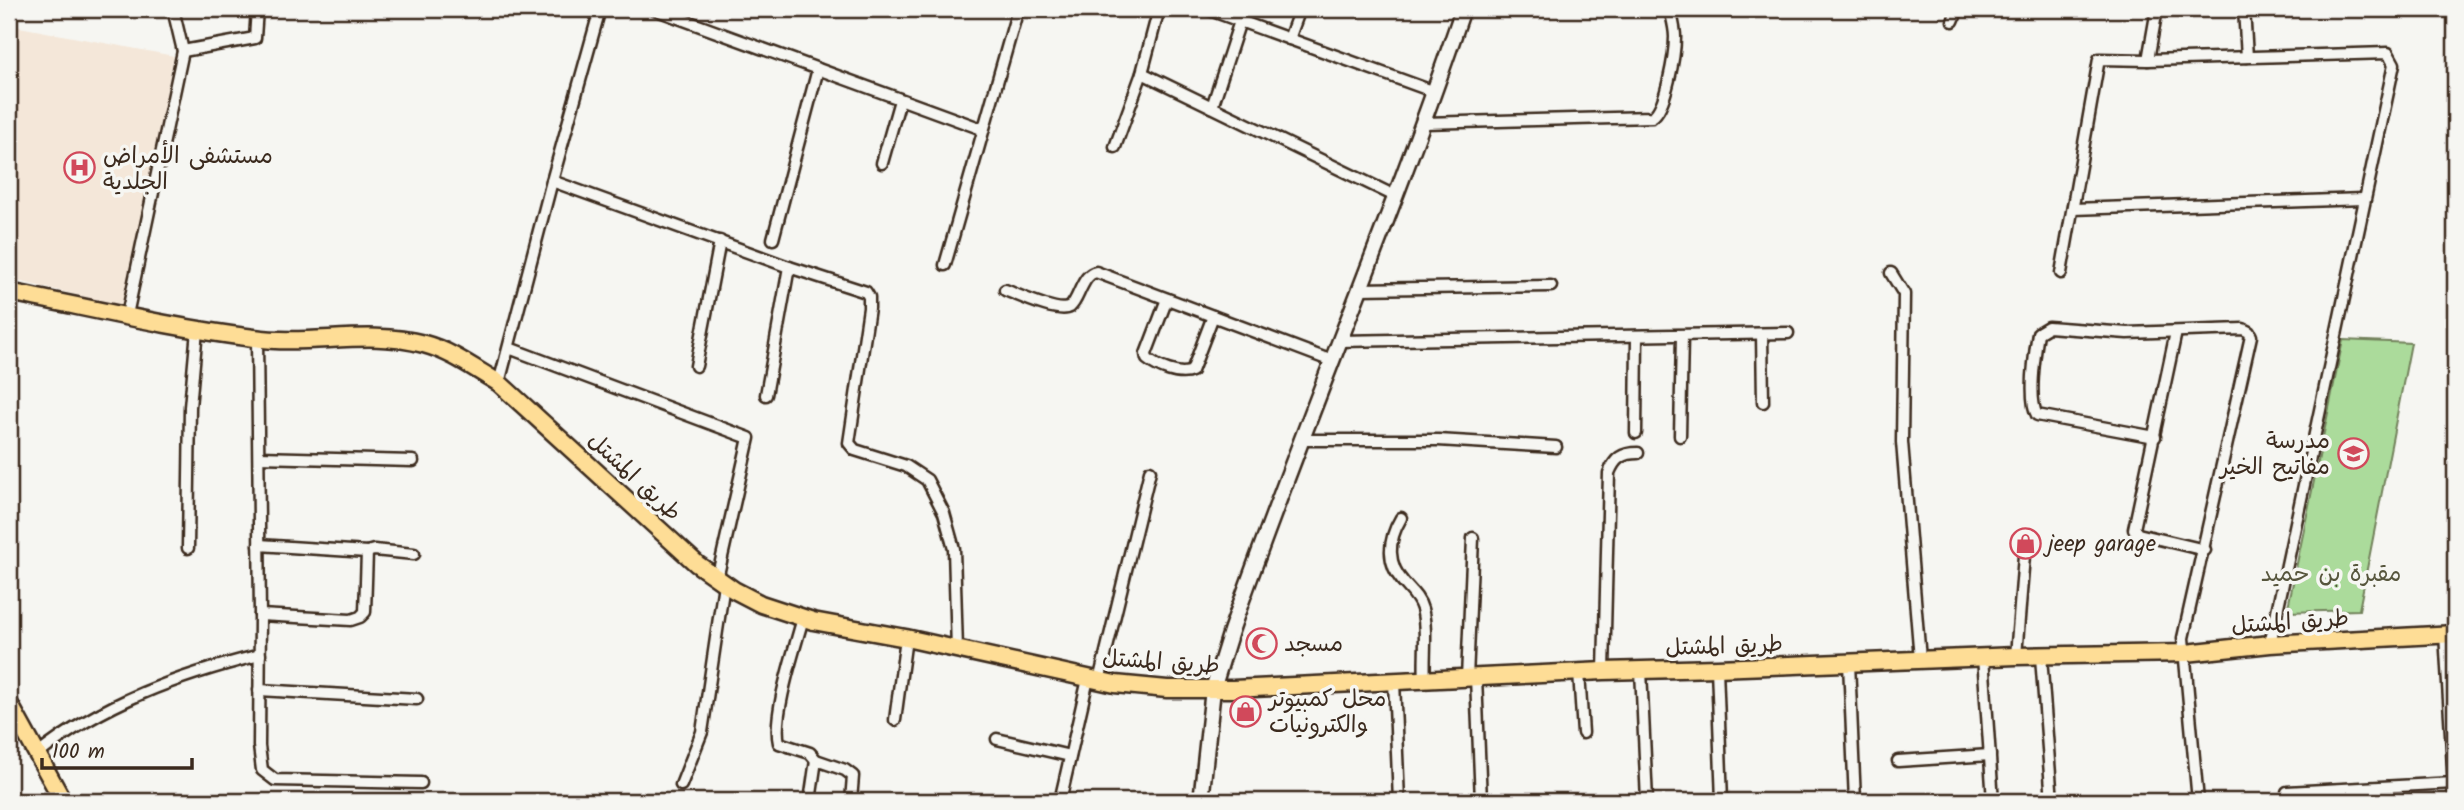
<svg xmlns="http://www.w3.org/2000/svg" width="2464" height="810" viewBox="0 0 2464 810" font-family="Kalam,'Playpen Sans Arabic',sans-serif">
<rect width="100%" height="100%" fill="#f6f6f2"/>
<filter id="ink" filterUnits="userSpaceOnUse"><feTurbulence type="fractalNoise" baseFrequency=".0143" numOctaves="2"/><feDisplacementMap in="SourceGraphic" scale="14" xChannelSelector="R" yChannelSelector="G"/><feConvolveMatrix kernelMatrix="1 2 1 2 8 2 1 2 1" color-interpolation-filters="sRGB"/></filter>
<g filter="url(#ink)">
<path fill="#f4e7d9" d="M14,26L174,56L123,306L9,279V27Z"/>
<path fill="#abdb9b" stroke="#73825c" stroke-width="2" d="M2343,340L2411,343L2359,610L2287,612Z"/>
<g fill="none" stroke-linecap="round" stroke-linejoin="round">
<defs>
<g id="minor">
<path d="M654,9L982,129"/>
<path d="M1207,9L1435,92"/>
<path d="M2244,9L2247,57"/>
<path d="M1953,21L1958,9"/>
<path d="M1289,39L1300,9"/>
<path d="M183,51L255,38L257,9"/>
<path d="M2148,60L2157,9"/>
<path d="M1142,73L1159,9"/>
<path d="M1212,107L1240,21"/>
<path d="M1424,123L1652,117C1666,109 1675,54 1675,37C1675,28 1672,18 1670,9"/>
<path d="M1115,147L1142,73L1395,196"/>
<path d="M882,163L900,100"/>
<path d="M552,181L789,267L866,292L869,297V308L849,443L855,450L906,466L927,480L944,513L954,549L957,650"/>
<path d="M2073,209L2363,199"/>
<path d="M773,239L818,69"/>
<path d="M945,265L1018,9"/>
<path d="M1891,273L1904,294L1902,442L1920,659"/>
<path d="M2061,273L2099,59L2148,60L2388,53L2394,64L2270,644"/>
<path d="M1359,289L1551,286"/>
<path d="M1005,290C1018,295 1059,314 1070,307C1075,303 1078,294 1081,288C1085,280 1088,274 1096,272L1332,361"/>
<path d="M1167,299L1146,354L1147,359C1157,367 1179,377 1192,371L1213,316"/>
<path d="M127,315L183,51L173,9"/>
<path d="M2176,332L2134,529L2138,534L2205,550"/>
<path d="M1762,334L1763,402"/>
<path d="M257,339L260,615L259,746L262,770L275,780L421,783"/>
<path d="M1339,341L1788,333"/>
<path d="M509,348L749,438L717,579"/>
<path d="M696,366L720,241"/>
<path d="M499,383L552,181L600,9"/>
<path d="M766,395L789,267"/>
<path d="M1636,433L1637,337"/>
<path d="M1680,436L1682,336"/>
<path d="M2155,437L2037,415C2028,400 2035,352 2038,333L2048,327L2127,333L2243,329L2249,332L2251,336L2183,638L2198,801"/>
<path d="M1302,440H1438L1556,447"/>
<path d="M259,457L413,461"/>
<path d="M1401,518C1388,540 1386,563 1404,583C1411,591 1419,598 1422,609C1428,631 1423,657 1425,679"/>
<path d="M259,545L367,552"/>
<path d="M188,548L190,407L197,330"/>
<path d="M260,615L351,620L360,617L365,612L367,552L374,550L414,554"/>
<path d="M803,618C795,648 772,715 779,743L810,753L816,760L845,770L853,776L851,801"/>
<path d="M2445,634L2455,801"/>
<path d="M2016,656L2025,543"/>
<path d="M1983,657L1993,801"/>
<path d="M2041,657L2052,801"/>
<path d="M1849,663L1855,801"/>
<path d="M1717,668L1722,801"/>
<path d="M1641,670L1647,801"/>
<path d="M1604,671L1609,473C1615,458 1622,453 1638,453"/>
<path d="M1579,672L1583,733"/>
<path d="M1476,677L1481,801"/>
<path d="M1467,678L1473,538"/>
<path d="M1099,681L1150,471"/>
<path d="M1394,681L1399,801"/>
<path d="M259,690L417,699"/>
<path d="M895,720L906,638"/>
<path d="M997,739L1070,756"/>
<path d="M37,755C102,703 180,675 260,655"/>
<path d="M1898,761L1990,755"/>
<path d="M681,785L702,732L724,584"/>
<path d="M2287,792L2454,783"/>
<path d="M44,801L58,794"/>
<path d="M810,801L816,760"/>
<path d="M1060,801L1088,679"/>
</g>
<path id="secondary" d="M1201,801L1213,689L1231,631C1304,422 1392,219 1463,9"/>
<g id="primary">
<path d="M9,292C90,308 172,328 254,338C310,346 369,329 424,344C451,351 475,369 499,383L697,564L734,590L761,604L813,621L906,638L1115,684L1167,689H1233L1604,671L1717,668L2016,656L2186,653L2270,644L2455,634"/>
<path d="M9,703L63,801"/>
</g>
</defs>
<use href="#minor" stroke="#3b2a1e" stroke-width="15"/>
<use href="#secondary" stroke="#3b2a1e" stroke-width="19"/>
<use href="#primary" stroke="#3b2a1e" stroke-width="21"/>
<use href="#minor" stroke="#f6f6f2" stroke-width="10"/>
<use href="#secondary" stroke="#f6f6f2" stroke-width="14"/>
<use href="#primary" stroke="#fedd96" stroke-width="16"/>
</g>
</g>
<defs>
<symbol id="hospital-ring" viewBox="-11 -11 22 22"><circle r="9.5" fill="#f6f6f2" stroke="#d1495b" stroke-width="1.5"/><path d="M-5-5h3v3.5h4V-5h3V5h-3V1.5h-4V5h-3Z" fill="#d1495b"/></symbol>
<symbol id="school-ring" viewBox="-11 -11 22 22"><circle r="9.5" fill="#f6f6f2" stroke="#d1495b" stroke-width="1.5"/><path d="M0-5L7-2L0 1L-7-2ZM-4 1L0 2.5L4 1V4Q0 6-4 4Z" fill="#d1495b"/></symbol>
<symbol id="shop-ring" viewBox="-11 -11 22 22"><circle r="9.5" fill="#f6f6f2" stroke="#d1495b" stroke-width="1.5"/><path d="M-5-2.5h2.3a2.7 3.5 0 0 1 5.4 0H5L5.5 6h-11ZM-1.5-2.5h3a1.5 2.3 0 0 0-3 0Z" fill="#d1495b"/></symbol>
<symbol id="mosque-ring" viewBox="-11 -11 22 22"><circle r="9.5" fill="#f6f6f2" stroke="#d1495b" stroke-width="1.5"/><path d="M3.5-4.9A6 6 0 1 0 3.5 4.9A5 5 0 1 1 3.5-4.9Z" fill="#d1495b"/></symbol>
</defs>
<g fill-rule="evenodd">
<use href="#hospital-ring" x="62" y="150" width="35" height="35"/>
<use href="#school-ring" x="2336" y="436" width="35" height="35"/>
<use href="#shop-ring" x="2008" y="526" width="35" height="35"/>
<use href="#mosque-ring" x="1244" y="626" width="35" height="35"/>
<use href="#shop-ring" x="1228" y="694" width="35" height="35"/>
</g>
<g text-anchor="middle" stroke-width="7" stroke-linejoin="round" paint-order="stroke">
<g font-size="23" fill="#3b2a1e" stroke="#f6f6f2" text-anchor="start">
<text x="103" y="163">مستشفى الأمراض<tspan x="103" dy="26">الجلدية</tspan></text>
<text x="2330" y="448" text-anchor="end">مدرسة<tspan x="2330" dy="26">مفاتيح الخير</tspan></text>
<text x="2048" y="551">jeep garage</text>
<text x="1284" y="651">مسجد</text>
<text x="1269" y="706">محل كمبيوتر<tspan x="1269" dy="26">والكترونيات</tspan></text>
</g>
<g font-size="23" fill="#3b2a1e" stroke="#f6f6f2">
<text transform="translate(635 476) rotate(43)" y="8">طريق المشتل</text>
<text transform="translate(2290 621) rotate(-4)" y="8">طريق المشتل</text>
<text transform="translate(1724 645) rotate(-2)" y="8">طريق المشتل</text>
<text transform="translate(1161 661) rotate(4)" y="8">طريق المشتل</text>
</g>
<g font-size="23" fill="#57563d" stroke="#f6f6f2">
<text x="2331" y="581">مقبرة بن حميد</text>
</g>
</g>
<rect width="2464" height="810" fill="none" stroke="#f6f6f2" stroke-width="35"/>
<rect x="18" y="18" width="2429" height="775" fill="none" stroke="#3b2a1e" stroke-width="2.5" filter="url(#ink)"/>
<path d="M42 758v10h150v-10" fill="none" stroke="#3b2a1e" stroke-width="3.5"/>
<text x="52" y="758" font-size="21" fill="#3b2a1e" stroke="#f6f6f2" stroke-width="5" paint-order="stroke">100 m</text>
</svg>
